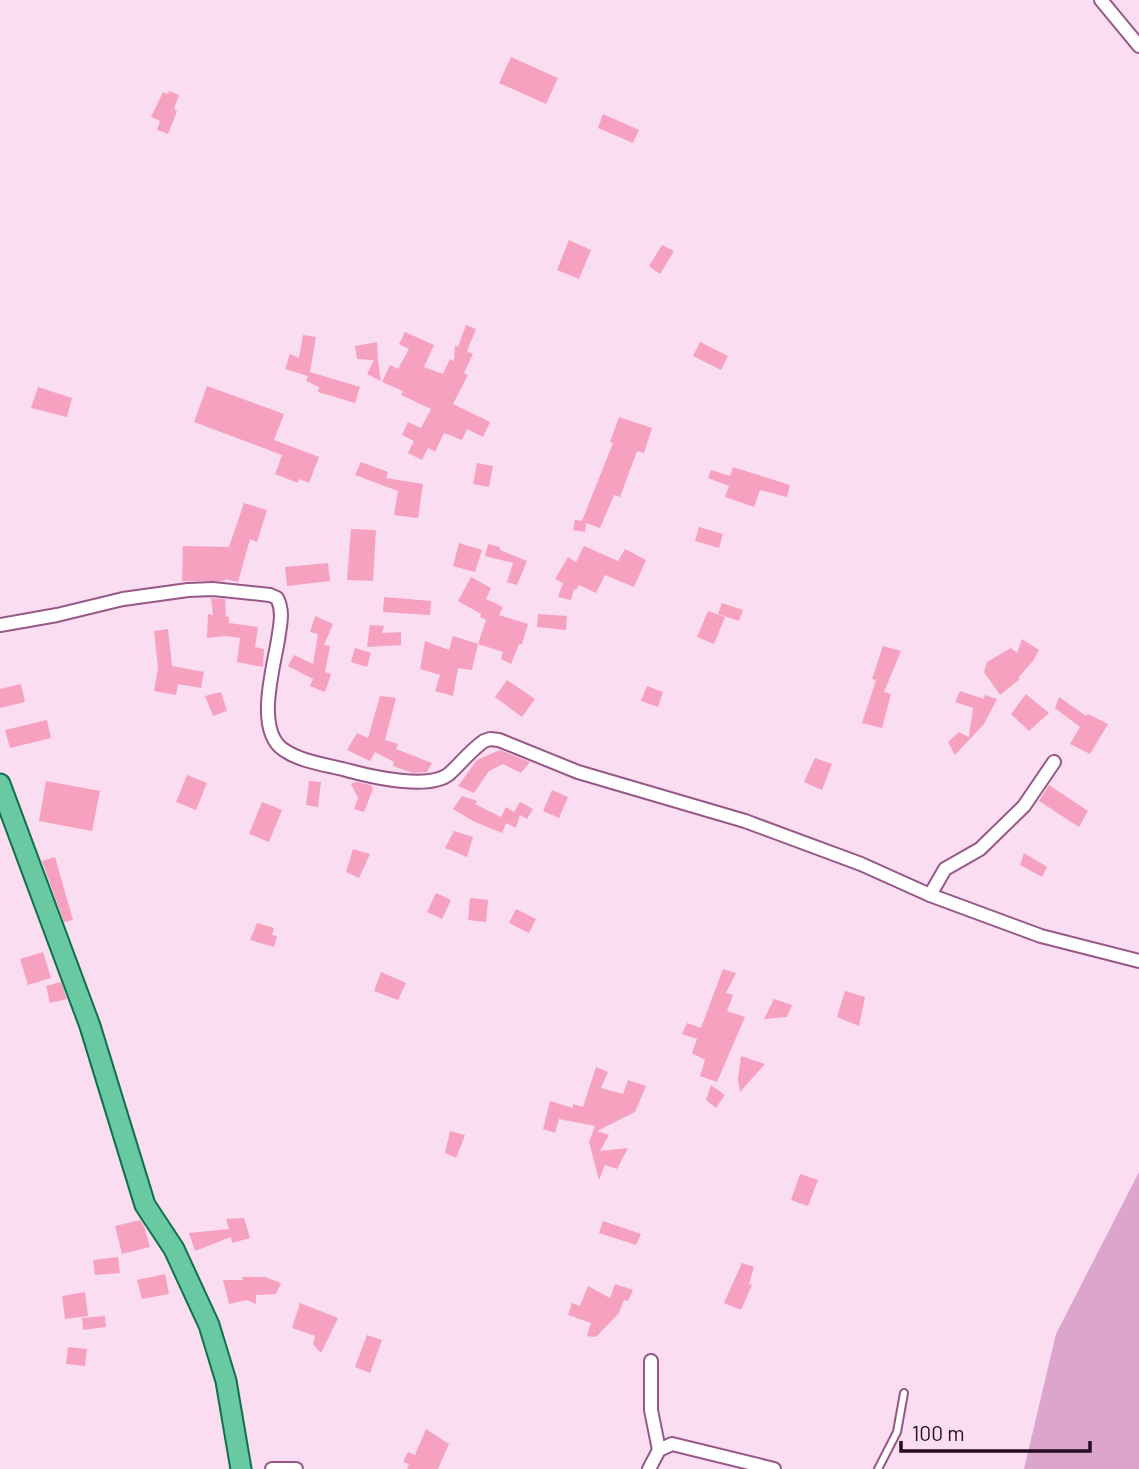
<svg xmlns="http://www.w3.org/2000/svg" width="1139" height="1469" viewBox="0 0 1139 1469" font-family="Barlow,sans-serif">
<rect width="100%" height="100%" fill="#fbddf2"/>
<path fill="#dba5cc" d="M1139,1172V1469H1024L1056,1334Z"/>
<g fill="#f5a1bf">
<path d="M511,57L558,78L546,104L499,83Z"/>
<path d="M169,91L179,95L174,109L177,111L168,134L157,130L160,121L151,117L163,92L168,94Z"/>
<path d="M603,114L639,130L633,143L598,128Z"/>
<path d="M569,240L591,250L579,279L557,270Z"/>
<path d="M662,245L674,251L660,274L649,266Z"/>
<path d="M466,325L476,329L467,351L473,354L464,373L468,375L453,404L490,422L483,437L467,429L462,440L444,433L435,452L428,448L422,460L408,453L414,441L402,435L408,422L421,428L431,409L401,395L403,391L382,382L390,365L398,369L409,349L399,344L405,332L434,345L424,367L443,374L450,359L454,361L455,345L458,347Z"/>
<path d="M303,335L316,337L310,372L360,387L355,403L318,392L319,387L306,381L308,376L285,369L290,354L299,358Z"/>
<path d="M377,342L378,361L381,381L367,374L374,360L357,359L355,346Z"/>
<path d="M700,342L728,356L721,370L693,356Z"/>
<path d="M207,386L284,414L274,440L319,457L309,483L299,479L298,483L275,474L282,455L194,422Z"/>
<path d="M38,387L72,398L67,417L31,408Z"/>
<path d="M619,417L652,428L644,453L637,451L620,497L614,495L600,528L586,523L585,532L573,530L575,520L584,521H582L613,443L610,442Z"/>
<path d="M361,462L388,472L386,478L423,484L418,518L394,515L398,491L355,475Z"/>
<path d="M477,463L493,466L489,487L473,484Z"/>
<path d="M733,467L790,485L787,497L760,490L754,507L725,497L729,486L708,478L711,470L730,476Z"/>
<path d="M244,503L267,510L257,542L250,539L238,582L225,579V581H182L183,546L229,547Z"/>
<path d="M699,527L723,534L719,548L695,541Z"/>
<path d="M351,529L376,530L373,581L347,580Z"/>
<path d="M459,543L482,550L475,572L453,566Z"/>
<path d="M488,544L500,547V550L527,561L517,585L507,582L513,563L485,556Z"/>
<path d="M584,546L618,561L625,549L646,560L634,587L605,575L596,593L579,585L576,590L574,589L571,600L558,597L563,583L555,579L568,557L576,562Z"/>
<path d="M328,563L330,581L287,586L285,567Z"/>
<path d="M471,577L491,588L486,599L503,607L499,615L528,624L522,644H519L511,664L501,659L503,652L478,644L472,670L458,668L453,696L435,691L440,675L420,669L425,641L449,650L453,636L478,644L486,620L480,617L481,614L458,601Z"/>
<path d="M384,597L431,601L430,615L383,612Z"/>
<path d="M211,598L225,599L226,616L229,617V623L258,627L255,647L264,649L263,667L237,662L240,638L225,636L207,638L208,614L213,615Z"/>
<path d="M722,603L743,610L739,621L718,614Z"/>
<path d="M708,611L725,617L714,644L697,637Z"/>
<path d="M538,614L567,616L566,630L537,627Z"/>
<path d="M315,616L333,624L324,645L330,646L325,672L331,674L325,692L310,686L313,679L288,666L294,655L313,664L318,634L310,632Z"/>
<path d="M370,625L384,626L382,633L401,632V645L367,647Z"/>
<path d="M168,629L172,666L204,672L201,688L178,684L176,695L154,691L158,668L154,631Z"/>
<path d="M1022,639L1039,650L1033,661L1018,678L1020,679L1000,695L984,672L987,662L1011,648L1017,653Z"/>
<path d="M883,646L901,651L884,692L891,694L882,728L862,723L876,680L872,679Z"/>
<path d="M355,648L371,653L367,667L351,662Z"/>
<path d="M507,680L535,699L522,717L495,697Z"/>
<path d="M21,684L25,702L0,708V689Z"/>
<path d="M647,686L663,692L658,707L641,701Z"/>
<path d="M960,691L984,699L985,695L997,699L984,724L955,755L948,742L959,732L969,737L973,708L955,702Z"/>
<path d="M221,692L227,711L213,716L205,696Z"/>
<path d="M1026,694L1049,713L1029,731L1011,714Z"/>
<path d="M380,696L396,698L385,740L398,744L396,749L432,763L427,772L413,773L393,766L394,762L375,752L370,761L347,750L357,733L368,738Z"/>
<path d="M1059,697L1086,716L1088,714L1108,724L1090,754L1070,744L1080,727L1055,708Z"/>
<path d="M47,720L51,738L10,748L5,730Z"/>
<path d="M500,750L530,762L521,773L503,764L489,771L474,793L458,786L477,760Z"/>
<path d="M815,758L832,764L822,790L804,782Z"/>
<path d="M187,775L207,783L196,810L176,802Z"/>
<path d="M46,781L100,791L92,831L39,821Z"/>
<path d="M309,781L321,782L318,807L306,805Z"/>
<path d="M356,782L371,785L373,789L364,812L354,809L358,798L351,784Z"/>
<path d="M1049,785L1088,811L1079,827L1039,801Z"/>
<path d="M552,790L568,797L559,818L543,811Z"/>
<path d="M462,796L477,801L475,804L501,817L506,807L514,812L520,802L533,809L527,819L520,815L516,828L506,823L502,833L473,821L453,809Z"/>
<path d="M262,802L282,810L269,842L249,834Z"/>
<path d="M454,831L473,837L467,857L445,848Z"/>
<path d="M353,849L370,854L359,878L346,872Z"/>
<path d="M1024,853L1047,867L1042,877L1020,865Z"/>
<path d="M55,857L73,920L64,922L42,861Z"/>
<path d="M436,893L451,900L442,919L427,912Z"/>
<path d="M470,898L488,900L486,922L468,920Z"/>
<path d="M516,909L536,919L529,933L509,923Z"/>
<path d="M257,923L274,928L272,935L277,936L274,947L250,940Z"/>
<path d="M43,952L51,978L28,985L20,959Z"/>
<path d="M723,969L736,973L726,993L733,995L727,1011L745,1017L717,1082L700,1076L705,1060L692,1053L697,1039L682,1034L687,1023L701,1028Z"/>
<path d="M381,972L406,983L398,1000L374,991Z"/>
<path d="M61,982L67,999L50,1003L46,986Z"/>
<path d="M845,991L865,997L859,1026L837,1017Z"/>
<path d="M774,999L792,1005L787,1017L764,1019Z"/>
<path d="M741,1056L765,1064L740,1092L738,1079Z"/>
<path d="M596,1067L608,1072L601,1088L623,1094L628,1080L646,1086L635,1112L597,1131L609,1135L600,1151L628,1148L617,1169L605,1165L599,1180L589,1142L595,1126L559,1119L555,1133L543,1129L550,1101L573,1108V1104L583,1107Z"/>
<path d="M711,1085L725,1095L716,1108L706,1100Z"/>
<path d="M450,1131L465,1135L456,1158L445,1153Z"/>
<path d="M800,1174L818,1180L808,1206L791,1200Z"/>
<path d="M244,1218L250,1238L232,1243L231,1237L195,1251L189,1233L229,1229L226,1219Z"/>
<path d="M140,1220L144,1226L150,1247L122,1254L115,1226Z"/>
<path d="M603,1221L641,1234L636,1245L599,1233Z"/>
<path d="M118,1257L120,1273L95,1275L93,1260Z"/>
<path d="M742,1263L754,1267L749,1284L752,1285L741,1310L724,1303Z"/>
<path d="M165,1274L169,1294L142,1299L137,1280Z"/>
<path d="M242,1277H265L281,1283L276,1294L256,1295V1304L247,1300L229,1304L223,1280H243Z"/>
<path d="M615,1284L633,1290L628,1301L624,1300L619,1313L596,1337L587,1336L591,1323L568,1315L572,1303L580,1306L588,1286L610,1298Z"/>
<path d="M85,1292L88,1316L65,1319L62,1296Z"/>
<path d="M300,1303L338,1318L321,1353L313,1344L315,1336L292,1328Z"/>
<path d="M105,1316L106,1327L83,1330L82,1318Z"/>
<path d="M367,1335L382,1340L370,1373L355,1367Z"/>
<path d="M68,1347L87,1349L85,1366L66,1364Z"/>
<path d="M426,1429L449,1444L438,1469H407L409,1464L403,1462L408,1452L415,1455Z"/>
</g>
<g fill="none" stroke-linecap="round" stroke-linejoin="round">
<defs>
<path id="service" d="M878,1469L897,1432L904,1393"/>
<g id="minor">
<path d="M1101,0L1139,46"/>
<path d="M0,625L57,615L123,599L188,590L213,589L270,595L277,598C284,612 280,625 278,640C273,670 255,731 284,750C303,763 330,765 350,771C373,777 429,790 449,774C461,763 471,750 484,741L490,739L499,740L578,772L745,821L861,864L930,895L1041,936L1139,961"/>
<path d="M930,895L945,869L980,849L1024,806L1054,762"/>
<path d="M651,1361V1410L659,1450"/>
<path d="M272,1469H296"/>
<path d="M649,1469L659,1450L672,1444L774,1469"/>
</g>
<path id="primary" d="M0,784L90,1026L145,1205L174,1249L209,1325L226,1381L241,1469"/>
</defs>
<use href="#service" stroke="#975787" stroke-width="10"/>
<use href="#minor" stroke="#975787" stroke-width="16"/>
<use href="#primary" stroke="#10704c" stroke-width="23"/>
<use href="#service" stroke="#fff" stroke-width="6"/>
<use href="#minor" stroke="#fff" stroke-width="12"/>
<use href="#primary" stroke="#68c9a2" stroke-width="19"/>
</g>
<path d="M901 1441v10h189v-10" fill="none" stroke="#260d20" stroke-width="3.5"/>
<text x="912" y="1441" font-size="21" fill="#260d20" stroke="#fbddf2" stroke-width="5" paint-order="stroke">100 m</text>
</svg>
